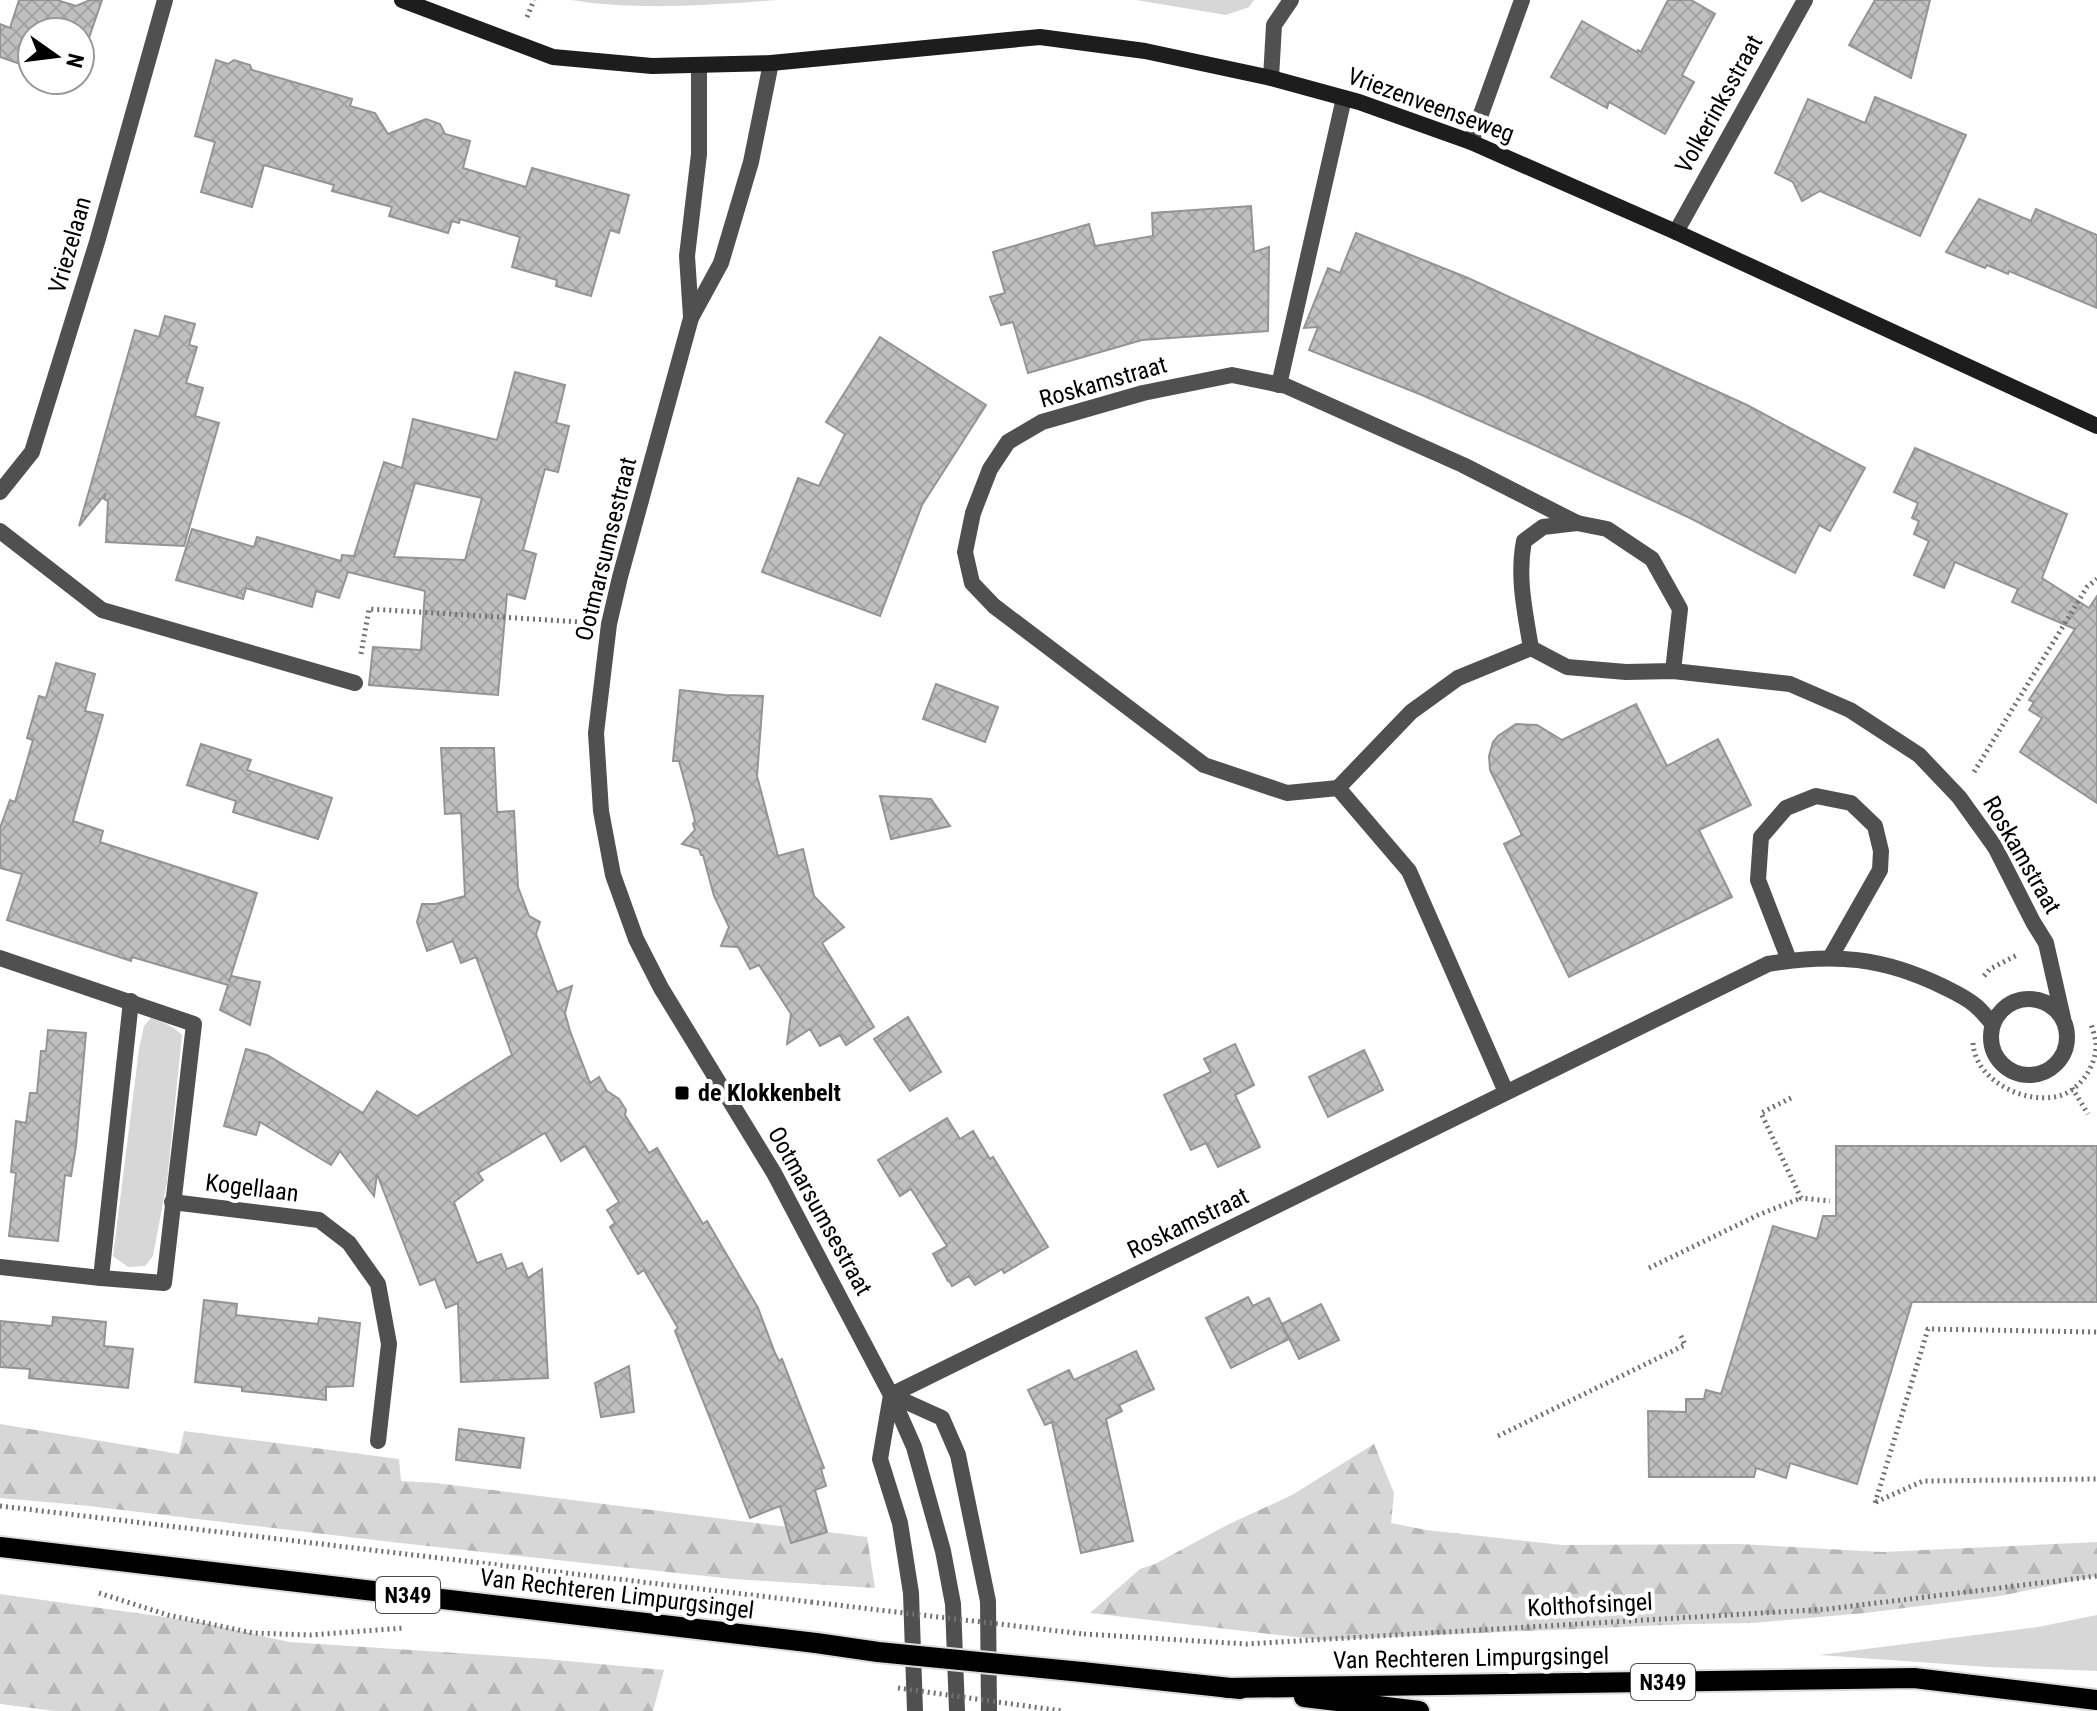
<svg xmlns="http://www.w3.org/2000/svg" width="2097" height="1711" viewBox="0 0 2097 1711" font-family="'Roboto Condensed',sans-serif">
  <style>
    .green { fill: #d7d7d7 }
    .forest { fill: url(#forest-firs) }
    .building { fill: url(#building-cross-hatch); stroke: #949494; stroke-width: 2; fill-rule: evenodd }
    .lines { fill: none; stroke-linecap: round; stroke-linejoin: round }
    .primary-casing { stroke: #dbdbdb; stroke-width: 24 }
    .path { stroke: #727272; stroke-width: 5; stroke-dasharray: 2 4; stroke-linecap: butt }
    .service { stroke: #505050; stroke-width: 16 }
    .minor { stroke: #505050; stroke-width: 16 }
    .tertiary { stroke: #505050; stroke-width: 16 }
    .secondary { stroke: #1d1d1d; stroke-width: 16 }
    .primary { stroke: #000; stroke-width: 20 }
    .primary-bridge-casing { stroke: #dbdbdb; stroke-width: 24; stroke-linecap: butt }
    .path-bridge { stroke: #727272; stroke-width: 5; stroke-dasharray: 2 4; stroke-linecap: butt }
    .primary-bridge { stroke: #000; stroke-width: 20 }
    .poi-dot { fill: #000; stroke: #fff; stroke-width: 3 }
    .labels { text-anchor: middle; stroke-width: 8; stroke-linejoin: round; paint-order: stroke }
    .shield { fill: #fff; stroke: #4c4c4c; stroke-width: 2 }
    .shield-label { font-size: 22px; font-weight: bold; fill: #000 }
    .street-label { font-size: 24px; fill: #000; stroke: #fff }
    .poi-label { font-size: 24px; font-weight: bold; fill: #000; stroke: #fff; text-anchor: start }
  </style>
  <defs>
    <pattern id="forest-firs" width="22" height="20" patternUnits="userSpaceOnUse" patternTransform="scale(2)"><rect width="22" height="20" fill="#d7d7d7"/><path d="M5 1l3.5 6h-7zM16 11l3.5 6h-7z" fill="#b7b7b7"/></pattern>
    <pattern id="building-cross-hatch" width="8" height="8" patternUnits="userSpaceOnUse" patternTransform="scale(2)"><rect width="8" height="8" fill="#c0c0c0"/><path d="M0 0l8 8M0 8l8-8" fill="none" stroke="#a3a3a3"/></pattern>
  </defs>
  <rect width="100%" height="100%" fill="#fff"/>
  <g class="green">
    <path d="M571 0H778C708 5 640 11 571 0Z"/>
    <polygon points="1136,0 1254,0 1249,7 1226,15"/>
    <path d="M151 1018C163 1022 173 1026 182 1035L167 1182 153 1256 145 1266 128 1267 113 1256 139 1049 144 1026Z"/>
    <polygon points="2097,1615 2097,1671 1988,1667 1819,1655 2038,1627"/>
  </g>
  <g class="forest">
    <polygon points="0,1424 179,1454 184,1431 399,1459 401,1481 436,1483 867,1537 875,1588 733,1579 400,1543 80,1505 0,1498"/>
    <polygon points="1374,1444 1394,1493 1391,1523 1426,1530 1562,1545 1740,1544 1882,1552 2097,1542 2097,1576 2000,1596 1865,1613 1753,1623 1689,1624 1322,1640 1090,1613 1140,1569 1155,1564 1227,1525 1292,1495"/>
    <polygon points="0,1594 200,1622 289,1642 546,1659 664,1670 653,1711 55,1711 0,1704"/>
  </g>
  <g class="building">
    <polygon points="19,0 57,0 76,6 90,0 102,0 80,64 80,32 32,32 32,68 0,57 0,24 10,28"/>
    <polygon points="1668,0 1691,0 1715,14 1682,75 1694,82 1665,134 1609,102 1607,108 1551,77 1582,21 1637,52 1638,50 1641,52"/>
    <polygon points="1875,0 1930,0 1911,78 1849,45"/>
    <polygon points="216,60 228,64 234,60 250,65 252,70 352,99 350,106 375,113 388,134 426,119 440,124 445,134 470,141 463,168 526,187 532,168 629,195 619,233 610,230 591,296 556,286 557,280 512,267 520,237 460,219 459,223 452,221 448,233 389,216 392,207 332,191 334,185 264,165 252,207 201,192 215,142 195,136"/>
    <polygon points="1875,97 1966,135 1920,236 1820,191 1802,201 1793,182 1775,173 1808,99 1865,123"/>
    <polygon points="1979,199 2031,221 2036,209 2097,235 2097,308 2009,271 2008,274 1987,265 1985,268 1946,252"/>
    <polygon points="1251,206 1254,252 1269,247 1268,331 1142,340 1028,373 1013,322 1001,325 990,297 1005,293 993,252 1089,224 1095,246 1153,236 1152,213"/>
    <polygon points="1356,233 1468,278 1619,347 1747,405 1865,468 1830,531 1819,525 1795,573 1692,519 1532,444 1422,395 1309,350 1318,327 1304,328 1328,268 1340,273"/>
    <polygon points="165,316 195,324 189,345 197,347 186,383 203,388 195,416 219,423 184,546 106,542 108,501 104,499 106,493 79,526 135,330 159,337"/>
    <polygon points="880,337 986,405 922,505 880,616 762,572 798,478 819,486 845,434 826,422"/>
    <path d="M515 372 565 385 556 423 569 426 558 472 545 469 523 550 536 554 525 599 507 594 498 695 369 685 373 647 421 650 425 591 348 572 339 598 316 591 312 607 246 588 243 599 176 580 192 529 254 547 257 537 341 561 342 555 354 556 384 462 402 468 413 419 497 440ZM415 483 482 498 465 560 394 557Z"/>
    <polygon points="1915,448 2067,514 2042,578 2089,608 2097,596 2097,803 2020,752 2042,718 2029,710 2034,702 2029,700 2075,629 2012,602 2018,589 1955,562 1944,588 1914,575 1929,541 1914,534 1919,521 1912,518 1918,503 1894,492"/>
    <polygon points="56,663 95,674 85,711 103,715 73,821 103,831 100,842 257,893 229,982 231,976 260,982 250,1025 220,1010 228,985 132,957 131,961 7,920 22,874 0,868 0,828 10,800 15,802 33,740 27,738 39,696 46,698"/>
    <polygon points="936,684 998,707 985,742 923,719"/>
    <polygon points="680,690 725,695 763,696 757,776 778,856 803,849 814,896 844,927 822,943 874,1027 846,1045 840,1035 820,1046 810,1029 787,1044 791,1014 759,965 750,969 738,947 721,946 729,927 714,896 703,855 701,855 699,849 682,844 695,830 693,824 695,821 679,761 673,761"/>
    <polygon points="1636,704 1667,766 1718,739 1751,805 1699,830 1732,897 1569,977 1504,844 1522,835 1490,770 1489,756 1493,742 1498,736 1516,724 1537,725 1562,740"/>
    <polygon points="201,744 251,760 247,770 332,798 318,839 233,812 236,801 187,785"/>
    <polygon points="441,748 494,748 497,812 514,811 518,887 529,916 540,922 536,934 557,992 572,986 565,1013 570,1031 590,1083 599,1077 607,1091 619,1099 626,1110 625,1115 649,1153 657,1148 703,1224 707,1221 758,1308 775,1353 779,1361 782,1359 824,1468 821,1469 826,1486 815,1490 827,1532 791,1543 780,1506 750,1518 675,1331 678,1328 644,1270 638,1274 610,1227 615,1223 607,1210 619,1202 585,1146 561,1161 545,1133 478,1173 483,1180 454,1202 477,1263 501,1254 507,1269 522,1263 528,1278 542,1269 548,1378 461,1382 458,1303 446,1308 435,1279 420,1285 377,1174 374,1196 340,1151 331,1165 260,1122 256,1135 224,1126 246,1049 267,1055 363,1113 377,1091 417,1116 512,1055 476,957 461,963 453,941 427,951 417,922 422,904 436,904 465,896 461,813 445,814"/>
    <polygon points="880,796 931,799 950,826 891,839"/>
    <polygon points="908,1017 941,1072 910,1091 874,1039"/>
    <polygon points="48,1030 86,1033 76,1146 71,1176 65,1175 58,1241 9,1236 16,1173 11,1172 16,1121 26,1123 30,1093 37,1093 41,1051 46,1051"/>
    <polygon points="1235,1044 1254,1085 1235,1095 1260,1147 1218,1167 1206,1143 1191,1150 1164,1095 1211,1072 1204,1059"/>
    <polygon points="1364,1050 1383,1090 1328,1117 1309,1077"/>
    <polygon points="947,1118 960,1139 973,1131 990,1159 993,1157 1048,1247 1004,1273 1002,1269 975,1285 969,1276 952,1286 949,1280 948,1281 933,1254 947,1246 911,1189 900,1196 878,1160"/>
    <polygon points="1836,1146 2097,1146 2097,1302 1912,1302 1857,1484 1790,1463 1786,1478 1756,1468 1754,1477 1649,1477 1648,1411 1686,1412 1686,1399 1704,1399 1706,1390 1721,1394 1773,1226 1817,1239 1823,1216 1836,1216"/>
    <polygon points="1248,1297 1253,1306 1269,1298 1289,1339 1231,1368 1206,1318"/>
    <polygon points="204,1300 237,1304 236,1315 318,1324 319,1318 360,1323 353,1386 326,1387 326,1400 242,1391 242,1387 195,1382"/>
    <polygon points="1321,1304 1339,1340 1299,1359 1282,1324"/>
    <polygon points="53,1317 106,1322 104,1346 133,1349 128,1388 29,1378 30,1369 0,1367 0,1321 52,1326"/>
    <polygon points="1136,1351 1154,1389 1119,1405 1122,1411 1106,1419 1133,1541 1081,1553 1052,1422 1045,1425 1028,1390 1069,1370 1074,1380"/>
    <polygon points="629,1366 634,1412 601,1417 595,1383"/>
    <polygon points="459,1429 524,1438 520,1468 456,1460"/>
  </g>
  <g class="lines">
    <defs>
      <g id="primary">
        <polyline points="0,1547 816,1643"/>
        <polyline points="1082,1672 1240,1689"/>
        <polyline points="1227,1688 1914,1678 2097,1700"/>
        <polyline points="1304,1697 1419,1711"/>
      </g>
    </defs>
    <use href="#primary" class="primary-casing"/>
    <g class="path">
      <polyline points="527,17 534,0"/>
      <polyline points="361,654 369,609 581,622"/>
      <polyline points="1974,772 2087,587 2097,579"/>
      <polyline points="1984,976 1990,969 2019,954"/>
      <path d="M1973 1043C1975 1080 2024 1105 2059 1096 2081 1090 2097 1064 2096 1043 2095 1037 2093 1030 2091 1024"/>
      <polyline points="2072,1088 2088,1114"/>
      <polyline points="1791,1098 1761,1113 1801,1198 1830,1201"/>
      <polyline points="1649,1268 1758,1215 1801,1198"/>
      <polyline points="1498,1436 1685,1345 1680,1334"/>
      <polyline points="1876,1502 1923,1481 2097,1479"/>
      <polyline points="1875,1503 1928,1329 2097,1332"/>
      <polyline points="0,1506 811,1602"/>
      <polyline points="99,1593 168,1615 253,1633 310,1635 404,1628"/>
      <polyline points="1084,1634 1246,1644 1828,1609 2097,1576"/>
    </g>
    <g class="service">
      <polyline points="1271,78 1274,25 1291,0"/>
      <polyline points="1471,142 1522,0"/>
      <polyline points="1279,385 1344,98"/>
      <polyline points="1995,847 2033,922 2046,943 2063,1018"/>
      <circle cx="2029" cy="1037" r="38"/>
    </g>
    <g class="minor">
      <polyline points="1676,232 1805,0"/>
      <polyline points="0,492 32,452 97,242 165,0"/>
      <polyline points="0,531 102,610 355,683"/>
      <path d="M1673 671 1680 609 1652 559 1607 529 1577 523 1543 527 1524 541C1517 577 1525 612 1531 648L1567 667 1626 672 1673 671 1790 684 1850 710 1919 755 1959 797 1995 847"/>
      <polyline points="1338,788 1287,793 1204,765 994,606 972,583 965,552 973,513 990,469 1008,442 1042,422 1143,393 1232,375 1286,386 1463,465 1577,523"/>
      <polyline points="0,958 194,1024 164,1283 101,1278 0,1267"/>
      <polyline points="1789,960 1758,880 1761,837 1786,808 1816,796 1851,803 1875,826 1881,851 1880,870 1830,958"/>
      <polyline points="1506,1092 1409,871 1338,788 1411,712 1458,678 1531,648"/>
      <polyline points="172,1202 319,1220 349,1243 378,1284 389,1344 378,1441"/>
      <polyline points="101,1278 131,1001"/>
      <path d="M891 1395 1768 964C1834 953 1883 957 1944 987 1954 992 1967 998 1976 1006 1982 1011 1987 1018 1993 1024"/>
      <polyline points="891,1395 942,1418 958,1455 988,1601 989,1711"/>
      <polyline points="891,1395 880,1459 900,1523 911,1593 915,1711"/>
    </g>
    <g class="tertiary">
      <polyline points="771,63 751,162 721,263 691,318 620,577 609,624 596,733 601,811 613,875 636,939 661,988 774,1173 891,1395 914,1447 943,1551 953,1604 957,1711"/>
      <polyline points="691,317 687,256 699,154 699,66"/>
    </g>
    <polyline class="secondary" points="402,0 553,57 652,66 771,63 1040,37 1145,51 1271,78 1359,102 1471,142 1676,232 2097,426"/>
    <use href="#primary" class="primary"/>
    <defs>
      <polyline id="primary-bridge" points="816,1643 878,1652 1082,1672"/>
    </defs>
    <use href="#primary-bridge" class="primary-bridge-casing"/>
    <g class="path-bridge">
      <polyline points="811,1602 1084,1634"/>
      <polyline points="898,1688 1062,1711"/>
    </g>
    <use href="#primary-bridge" class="primary-bridge"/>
  </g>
  <rect class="poi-dot" x="674" y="1085" width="16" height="16" rx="4"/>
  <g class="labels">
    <g class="shield">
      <rect x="376" y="1577" width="64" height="36" rx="6"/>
      <rect x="1631" y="1664" width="64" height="36" rx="6"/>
    </g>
    <g class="shield-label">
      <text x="408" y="1603">N349</text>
      <text x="1663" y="1690">N349</text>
    </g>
    <g class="street-label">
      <text transform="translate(1719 104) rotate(-61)" y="8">Volkerinksstraat</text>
      <text transform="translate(1431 105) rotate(20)" y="8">Vriezenveenseweg</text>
      <text transform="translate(70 245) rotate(-74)" y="8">Vriezelaan</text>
      <text transform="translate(1103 382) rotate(-16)" y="8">Roskamstraat</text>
      <text transform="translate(606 549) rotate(-76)" y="8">Ootmarsumsestraat</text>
      <text transform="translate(2022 855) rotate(60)" y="8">Roskamstraat</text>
      <text transform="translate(252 1188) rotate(7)" y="8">Kogellaan</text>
      <text transform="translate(820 1211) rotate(61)" y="8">Ootmarsumsestraat</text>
      <text transform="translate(1188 1223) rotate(-26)" y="8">Roskamstraat</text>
      <text transform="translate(617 1594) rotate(7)" y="8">Van Rechteren Limpurgsingel</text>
      <text transform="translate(1590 1605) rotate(-3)" y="8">Kolthofsingel</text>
      <text transform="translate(1471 1658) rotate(-1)" y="8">Van Rechteren Limpurgsingel</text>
    </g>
    <g class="poi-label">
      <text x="698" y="1101">de Klokkenbelt</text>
    </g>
  </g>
  <g transform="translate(56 56) rotate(104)"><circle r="38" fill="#ffffff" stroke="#999999" stroke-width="2"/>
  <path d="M0-6L14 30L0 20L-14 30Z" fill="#000000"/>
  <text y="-12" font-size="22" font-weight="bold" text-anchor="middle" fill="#000000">N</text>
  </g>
</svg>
